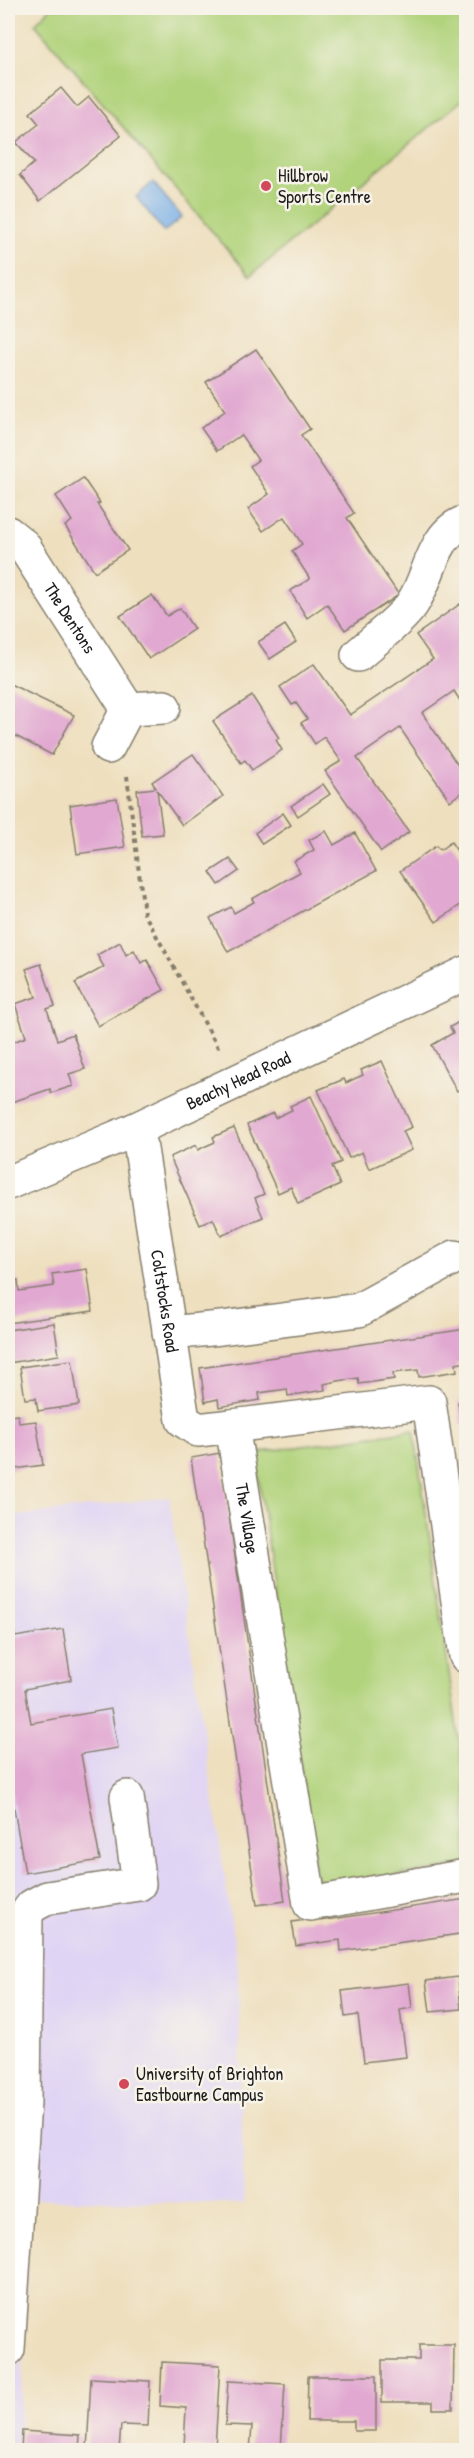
<svg xmlns="http://www.w3.org/2000/svg" width="474" height="2458" viewBox="0 0 474 2458" font-family="'Patrick Hand',sans-serif">
  <style>
    .built { fill: #e0d4f4 }
    .green { fill: #b1d37b; stroke: #66784c; stroke-width: 1.5 }
    .water { fill: #79afe7; stroke: #4a6682; stroke-width: 1.5 }
    .building { fill: #e1a8d1 }
    .lines { fill: none; stroke-linecap: round; stroke-linejoin: round }
    .minor-casing { stroke: #857e6d; stroke-width: 36 }
    .path { stroke: #857e6d; stroke-width: 4; stroke-dasharray: 4.5 4.5; stroke-linecap: butt }
    .minor { stroke: #fff; stroke-width: 33 }
    .poi-dot { fill: #d1495b; stroke: #f7f3e8; stroke-width: 2 }
    .labels { text-anchor: middle; stroke-width: 5; stroke-linejoin: round; paint-order: stroke }
    .poi-label { font-size: 18px; fill: #1c1c1c; stroke: #f7f3e8; text-anchor: start }
    .street-label { font-size: 18px; fill: #1c1c1c; stroke: #f7f3e8 }
  </style>
  <rect width="100%" height="100%" fill="#f7f3e8"/>
  <filter id="ink" filterUnits="userSpaceOnUse"><feTurbulence type="fractalNoise" baseFrequency=".0167" numOctaves="2"/><feDisplacementMap in="SourceGraphic" scale="12" xChannelSelector="R" yChannelSelector="G"/><feConvolveMatrix kernelMatrix="1 2 1 2 8 2 1 2 1" color-interpolation-filters="sRGB"/></filter>
  <filter id="wash" filterUnits="userSpaceOnUse"><feTurbulence type="fractalNoise" baseFrequency=".008" numOctaves="4" result="noise"/><feDisplacementMap in="SourceGraphic" scale="24" xChannelSelector="R" yChannelSelector="G"/><feGaussianBlur stdDeviation="1.35" result="paint"/><feColorMatrix in="noise" values="0 0 0 0 0 0 0 0 0 0 0 0 0 0 0 0 0 1.4 0 .05"/><feComposite in="paint" operator="in"/></filter>
  <g filter="url(#wash)">
    <rect width="100%" height="100%" fill="#eedfbe"/>
    <polygon class="built" points="169,1497 238,1968 244,2204 29,2199 25,2326 18,2450 8,2450 8,1517"/>
    <g class="green">
      <polygon points="51,8 466,8 466,97 250,276 35,24"/>
      <polygon points="414,1430 466,1791 466,1865 318,1887 255,1453"/>
    </g>
    <polygon class="water" points="153,182 182,217 164,232 136,197"/>
    <g id="blocks">
      <g class="building">
        <polygon points="61,88 77,107 89,97 121,136 40,201 20,175 34,163 16,142 39,124 30,113"/>
        <polygon points="256,349 310,429 301,435 354,513 347,518 399,595 345,630 327,604 307,618 290,591 310,579 292,551 302,544 284,517 263,531 248,509 269,494 250,466 258,460 241,435 217,451 201,428 225,411 206,382"/>
        <polygon points="83,478 100,503 97,504 128,550 95,572 65,526 72,521 56,496"/>
        <polygon points="152,595 167,616 180,608 194,629 149,659 120,616"/>
        <polygon points="460,604 466,613 466,710 454,691 422,713 466,777 466,789 450,801 400,728 357,758 409,832 381,852 325,771 341,761 324,737 315,744 301,723 307,719 296,703 292,705 280,687 314,664 350,715 433,659 416,635"/>
        <polygon points="285,625 296,642 270,659 258,642"/>
        <polygon points="8,683 74,715 52,755 8,732"/>
        <polygon points="252,696 279,738 276,740 282,750 252,770 245,760 241,763 213,721"/>
        <polygon points="193,754 223,796 182,825 157,790 163,834 142,836 137,790 156,788 152,782"/>
        <polygon points="323,784 330,794 298,816 291,806"/>
        <polygon points="117,798 125,847 77,854 70,805"/>
        <polygon points="283,813 291,825 262,844 255,833"/>
        <polygon points="326,831 334,845 355,833 376,871 228,952 210,918 231,907 234,913 254,902 252,899 300,872 294,861 314,850 309,840"/>
        <polygon points="451,842 466,864 466,901 436,922 400,871 436,846 440,850"/>
        <polygon points="230,859 239,871 219,885 210,872"/>
        <polygon points="120,942 126,955 134,950 141,963 147,960 164,990 98,1026 75,983 104,967 97,955"/>
        <polygon points="41,964 55,1006 47,1009 57,1040 73,1034 85,1069 69,1074 73,1086 51,1093 50,1089 9,1103 8,1044 26,1037 15,1004 36,997 26,969"/>
        <polygon points="466,1018 466,1085 457,1091 432,1045 453,1033 450,1027"/>
        <polygon points="382,1061 412,1127 403,1131 412,1150 369,1169 362,1152 349,1158 318,1090 344,1079 346,1083 354,1079 363,1075 361,1070"/>
        <polygon points="311,1096 341,1162 332,1166 340,1185 298,1204 291,1187 278,1193 247,1125 273,1113 275,1118 292,1110 290,1106"/>
        <polygon points="234,1128 264,1194 255,1198 263,1217 221,1236 213,1219 200,1225 170,1157 196,1145 198,1150 206,1146 215,1142 213,1137"/>
        <polygon points="87,1269 93,1311 8,1323 8,1281 18,1280 19,1291 54,1286 52,1274"/>
        <polygon points="54,1323 59,1355 8,1363 8,1330"/>
        <polygon points="466,1329 466,1362 456,1364 457,1371 419,1377 418,1370 393,1373 394,1379 359,1384 358,1378 338,1381 324,1384 325,1390 288,1396 287,1389 259,1393 260,1400 219,1407 218,1399 205,1402 200,1368"/>
        <polygon points="72,1360 79,1405 38,1411 36,1398 25,1399 20,1367"/>
        <polygon points="466,1401 466,1423 461,1424 458,1402"/>
        <polygon points="18,1415 19,1423 36,1421 43,1465 8,1470 8,1416"/>
        <polygon points="220,1453 285,1901 257,1905 191,1458"/>
        <polygon points="13,1623 15,1637 63,1629 71,1680 25,1689 31,1723 111,1709 118,1748 81,1754 100,1860 25,1873 8,1773 8,1624"/>
        <polygon points="466,1899 466,1933 341,1951 340,1940 296,1946 292,1922 320,1918 320,1921"/>
        <polygon points="458,1977 461,2009 430,2012 426,1981"/>
        <polygon points="409,1983 412,2008 400,2010 406,2057 364,2062 358,2015 345,2017 342,1991"/>
        <polygon points="419,2345 454,2345 453,2409 433,2409 433,2402 382,2402 382,2360 419,2360"/>
        <rect x="464" y="2346" width="2" height="45"/>
        <polygon points="162,2362 220,2365 215,2449 184,2447 186,2408 160,2406"/>
        <polygon points="308,2376 376,2376 376,2431 354,2431 354,2421 307,2421"/>
        <polygon points="91,2378 150,2381 148,2426 121,2425 119,2450 87,2450"/>
        <polygon points="228,2381 285,2384 281,2450 250,2450 252,2426 225,2425"/>
        <polygon points="22,2431 80,2435 79,2450 21,2450"/>
      </g>
    </g>
  </g>
  <g filter="url(#ink)">
    <use href="#blocks" fill-opacity="0" stroke="#857e6d" stroke-width="1.5"/>
    <g class="lines">
      <defs>
        <g id="minor">
          <path id="s1" d="M8 533 23 545 128 709"/>
          <path d="M358 655C372 642 403 618 412 604 430 578 432 533 466 522"/>
          <polyline points="108,747 128,709 164,707"/>
          <path id="s2" d="M134 1130 141 1149 183 1420 198 1430 232 1426"/>
          <path id="s3" d="M8 1183 134 1130 466 973"/>
          <polyline points="169,1333 221,1328 359,1310 455,1257"/>
          <path id="s4" d="M466 1656 429 1402 232 1426 310 1904 466 1876"/>
          <polyline points="8,2349 24,2102 26,1914 32,1906 47,1898 139,1884 127,1797"/>
        </g>
      </defs>
      <use href="#minor" class="minor-casing"/>
      <polyline class="path" points="127,776 144,913 220,1051"/>
      <use href="#minor" class="minor"/>
    </g>
  </g>
  <g class="poi-dot">
    <circle cx="266" cy="186" r="6"/>
    <circle cx="124" cy="2084" r="6"/>
  </g>
  <g class="labels">
    <g class="poi-label">
      <text x="278" y="182">Hillbrow<tspan x="278" dy="21">Sports Centre</tspan></text>
      <text x="136" y="2080">University of Brighton<tspan x="136" dy="21">Eastbourne Campus</tspan></text>
    </g>
    <g class="street-label">
      <text dy="6" stroke="none"><textPath href="#s1" startOffset="106">The Dentons</textPath></text>
      <text dy="6" stroke="none"><textPath href="#s3" startOffset="252">Beachy Head Road</textPath></text>
      <text dy="6" stroke="none"><textPath href="#s2" startOffset="174">Coltstocks Road</textPath></text>
      <text dy="6" stroke="none"><textPath href="#s4" startOffset="549">The Village</textPath></text>
    </g>
  </g>
  <rect width="474" height="2458" fill="none" stroke="#f7f3e8" stroke-width="30"/>
</svg>
